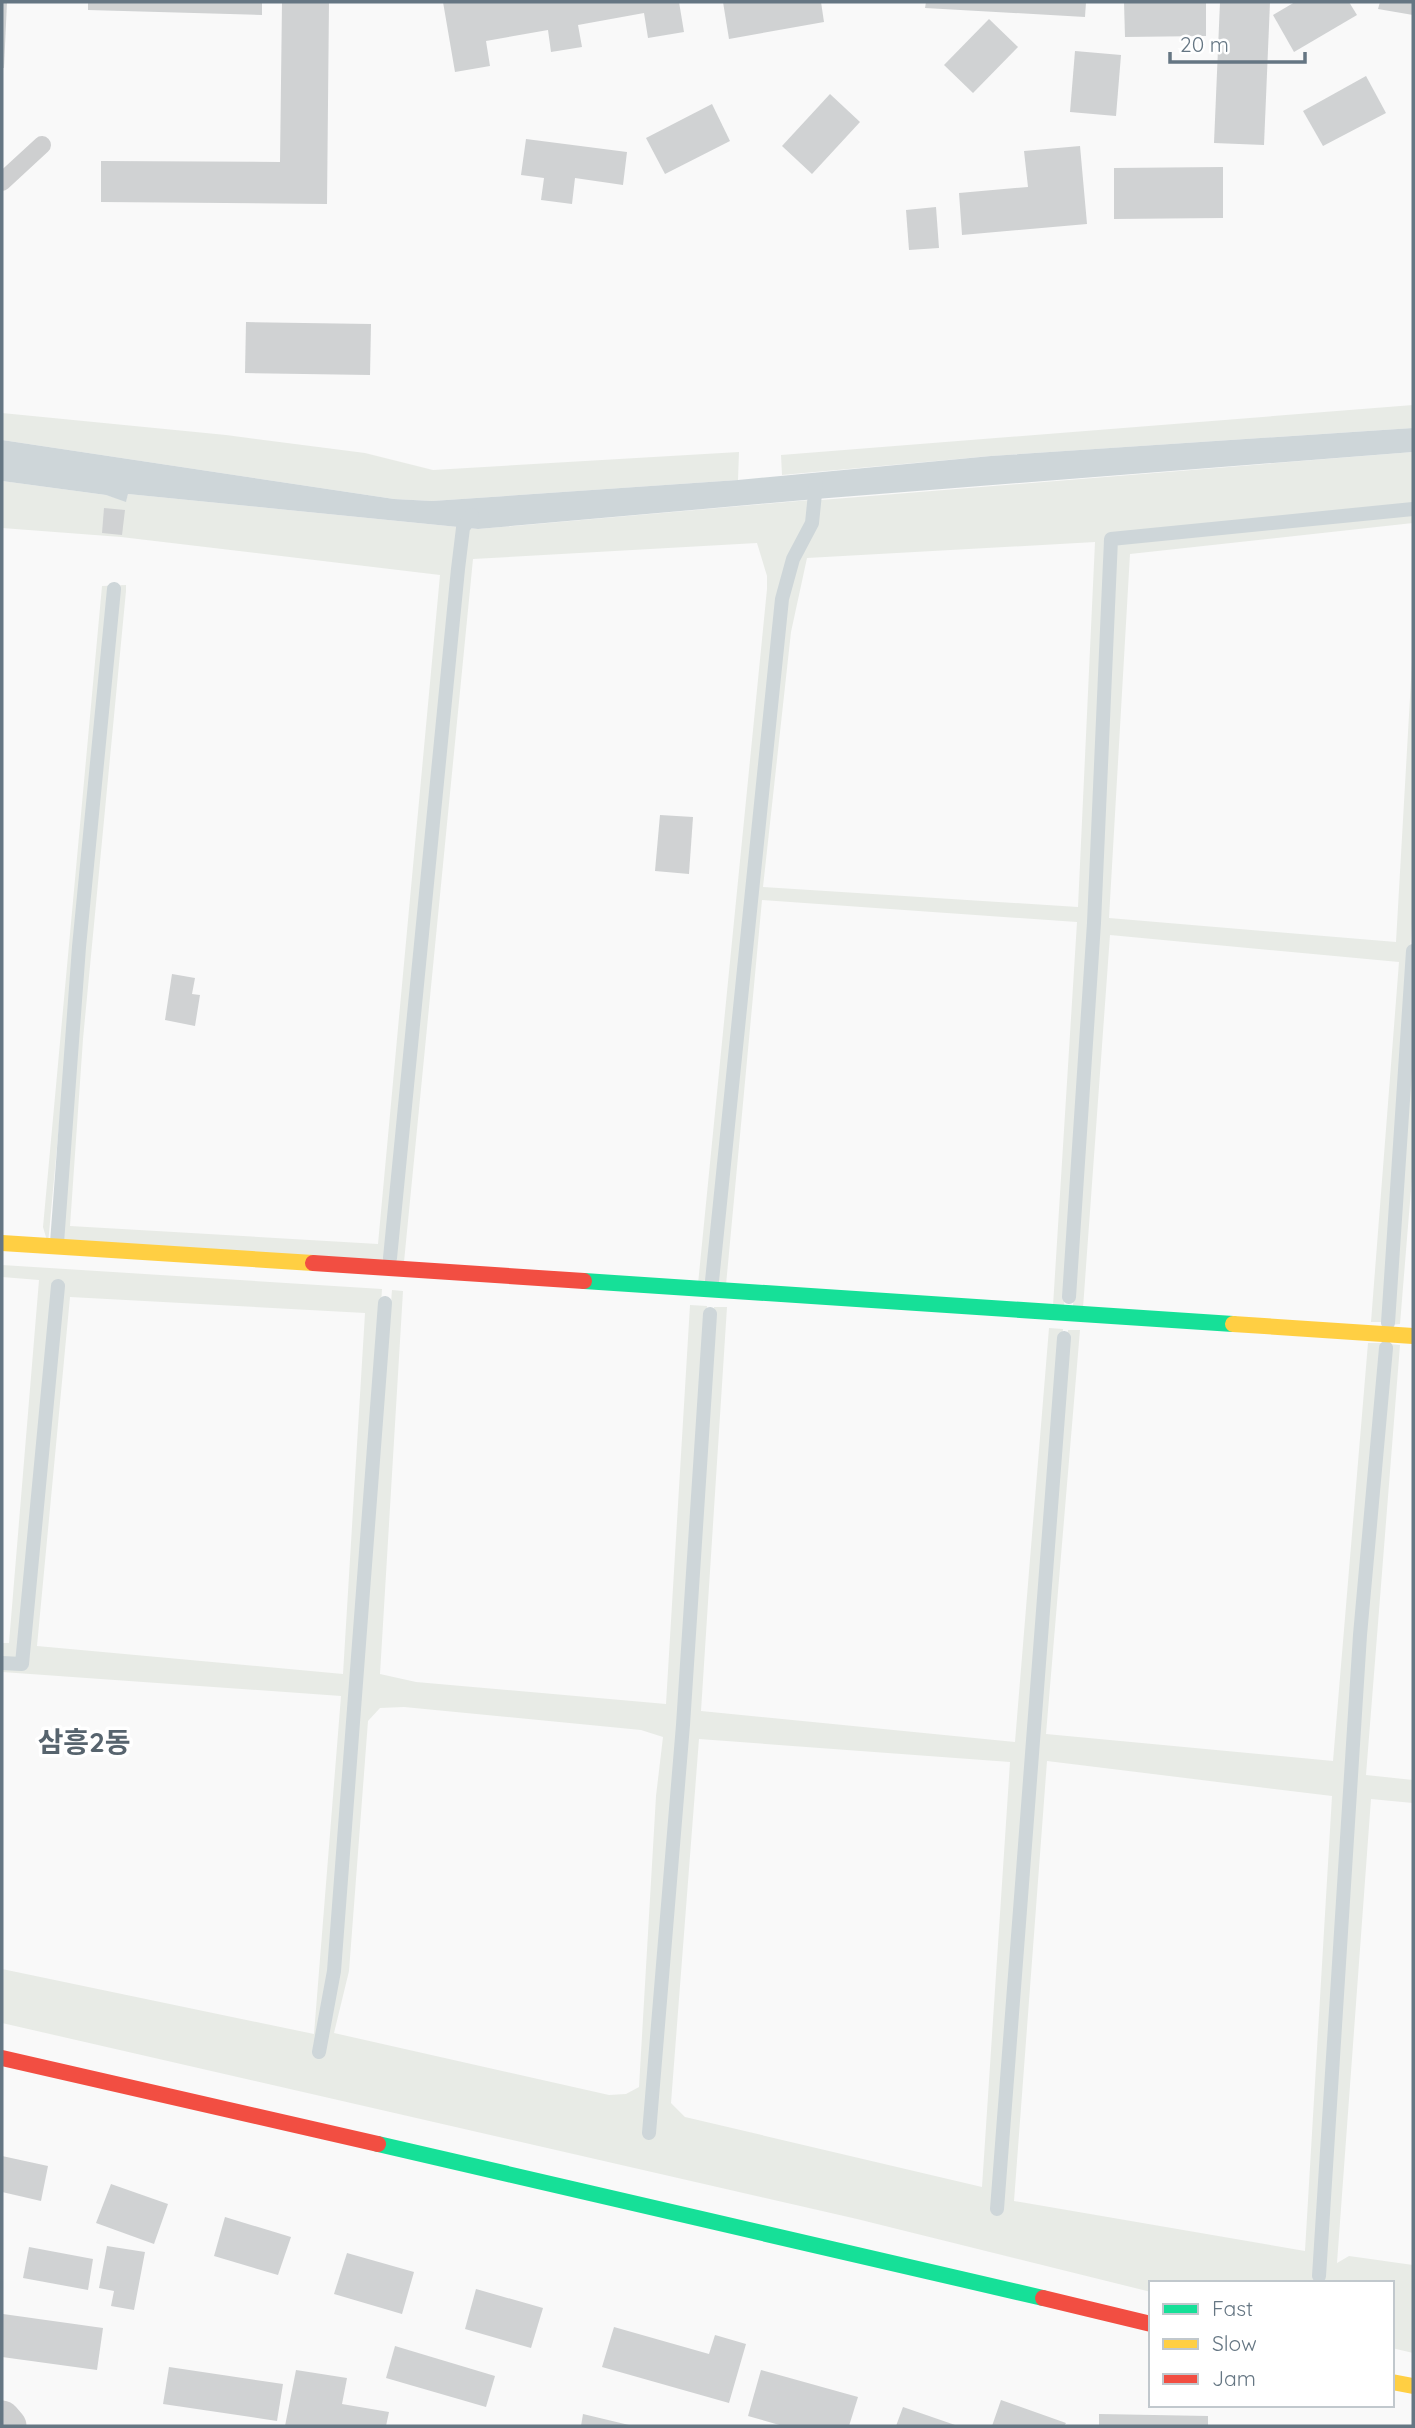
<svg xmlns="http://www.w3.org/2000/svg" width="1415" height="2428" viewBox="0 0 1415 2428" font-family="Quicksand,'Noto Sans KR',sans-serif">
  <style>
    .green { fill: #e8ebe6; fill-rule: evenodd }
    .water { fill: #ced6d9 }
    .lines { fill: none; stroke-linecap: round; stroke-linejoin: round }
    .stream { stroke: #ced6d9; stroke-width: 14 }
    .building { fill: #d0d2d3 }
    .lane { stroke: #cecfd0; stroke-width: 18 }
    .street { stroke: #cecfd0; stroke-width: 37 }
    .fast { stroke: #16e098; stroke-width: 16 }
    .slow { stroke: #ffcf43; stroke-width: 16 }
    .jam { stroke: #f24e42; stroke-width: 16 }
    .labels { text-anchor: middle; stroke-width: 7; stroke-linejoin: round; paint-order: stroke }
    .quarter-label { font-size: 28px; font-weight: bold; fill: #57646e; stroke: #fff }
  </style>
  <rect width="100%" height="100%" fill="#f9f9f9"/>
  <g class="green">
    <polygon points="1413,405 1413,428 991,456 782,475 781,455"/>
    <polygon points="2,413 226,435 365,453 433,470 739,452 738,480 432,501 394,499 2,440"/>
    <path d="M1413 452V506L1110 534 1104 539C1102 796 1082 1051 1064 1307L1053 1306 1077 922 762 900 726 1285H715L785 600 796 561 815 525 821 500ZM1095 542 1078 907 763 887 791 632 807 558Z"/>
    <polygon points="2,481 106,495 126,501 128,494 478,529 810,500 809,520 790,557 776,601 707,1284 698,1284 767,589 767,576 757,543 473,559 404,1262 393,1263 438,794 463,570 458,565 454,570 385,1264 61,1242 82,947 118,590 114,585 109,587 48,1244 43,1227 102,586 126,585 126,591 83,1039 70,1226 378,1244 440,575 121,537 2,528"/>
    <polygon points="1413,513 1413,523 1130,554 1109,918 1396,942 1413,645 1413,910 1383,1322 1371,1322 1399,962 1110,935 1083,1308 1073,1306 1098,923 1115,542"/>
    <polygon points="1413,1026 1413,1165 1400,1324 1391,1325"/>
    <path d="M2 1265 382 1289 356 1685 331 1971 316 2056 322 2058 339 1971 392 1290 403 1291 380 1674 416 1682 666 1704 690 1305 707 1306 681 1728 647 2137H654L687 1727 714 1307H727L701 1711 1015 1742 1049 1328 1063 1329 1027 1750 994 2210 999 2212 1068 1330H1080L1046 1734 1333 1761 1368 1343H1381L1354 1635 1315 2280 1322 2282 1365 1630 1391 1344 1400 1345 1366 1775 1413 1780V1803L1371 1799 1337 2263 1349 2256 1413 2265V2353L1392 2348V2283H1151V2292L857 2219 2 2023V1969L314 2034 341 1696 2 1672V1666L28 1668 62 1295 56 1288 53 1298 19 1659 2 1658V1643H9L39 1280 2 1277ZM70 1297 365 1313 343 1674 37 1646ZM404 1707 641 1730 663 1737 656 1796 639 2087 626 2094 609 2095 334 2033 349 1971 368 1721 380 1708ZM699 1739 1010 1762 982 2187 685 2117 671 2103ZM1047 1761 1332 1796 1305 2251 1014 2201Z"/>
  </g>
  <polygon class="water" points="1413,428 1413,452 816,499 478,529 128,494 126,502 106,495 2,481 2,440 394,499 432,501 738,480 991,456"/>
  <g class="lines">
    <g class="stream">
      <polyline points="57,1243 79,947 114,589"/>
      <polyline points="390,1258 458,569 463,528 472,515"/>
      <polyline points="712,1281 782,599 793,559 812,523 816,484"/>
      <polyline points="1069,1297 1094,923 1111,539 1413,509"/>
      <polyline points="1388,1323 1413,951"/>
      <polyline points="2,1663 22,1664 58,1286"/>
      <polyline points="319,2052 334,1971 385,1303"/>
      <polyline points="649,2133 683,1725 710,1314"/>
      <polyline points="997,2209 1064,1338"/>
      <polyline points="1319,2276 1360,1635 1386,1348"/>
    </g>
  </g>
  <g class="building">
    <polygon points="2,2 7,2 4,68 2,68"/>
    <polygon points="88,2 262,2 262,15 88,10"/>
    <polygon points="282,2 329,2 327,204 101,202 101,161 280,162"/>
    <polygon points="443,2 679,2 684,32 648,38 644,13 578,25 582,47 551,52 548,30 486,41 490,66 455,72"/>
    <polygon points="723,2 821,2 824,22 729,39"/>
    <polygon points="926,2 1086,2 1085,17 925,8"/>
    <polygon points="1124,2 1206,2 1206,36 1125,37"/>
    <polygon points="1220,2 1270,2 1264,145 1214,143"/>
    <polygon points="1295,2 1349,2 1357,15 1294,52 1273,15"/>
    <polygon points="1380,2 1413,2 1413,15 1378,9"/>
    <polygon points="989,19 1018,47 973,93 944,65"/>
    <polygon points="1075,51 1121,55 1116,116 1070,112"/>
    <polygon points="1366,76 1386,113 1323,146 1303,111"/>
    <polygon points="830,94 860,122 812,174 782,146"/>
    <polygon points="712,104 730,141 665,174 646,138"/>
    <polygon points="526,139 627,152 623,185 575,178 572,204 541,200 544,178 521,175"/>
    <polygon points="1080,146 1087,224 962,235 959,193 1028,187 1024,151"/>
    <polygon points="1223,167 1223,218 1114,219 1114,168"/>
    <polygon points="936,207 939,248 909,250 906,210"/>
    <polygon points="246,322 371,324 370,375 245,373"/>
    <polygon points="104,508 125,510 122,535 102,533"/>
    <polygon points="660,815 693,817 689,874 655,871"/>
    <polygon points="172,974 195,978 192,994 200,995 195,1026 165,1020"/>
    <polygon points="2,2156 48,2166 41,2201 2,2192"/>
    <polygon points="111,2184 168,2204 154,2244 96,2223"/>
    <polygon points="225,2217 291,2237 278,2275 214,2256"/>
    <polygon points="107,2246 145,2252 134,2310 111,2306 114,2291 99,2288"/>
    <polygon points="29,2247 93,2259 88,2290 23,2278"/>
    <polygon points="347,2253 414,2272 402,2314 334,2294"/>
    <polygon points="476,2289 543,2308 531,2348 465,2329"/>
    <polygon points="3,2314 103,2328 97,2370 2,2357"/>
    <polygon points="614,2327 709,2354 715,2335 746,2344 729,2403 602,2367"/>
    <polygon points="395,2346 495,2376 486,2407 386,2378"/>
    <polygon points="169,2367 283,2384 277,2421 163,2404"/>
    <polygon points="296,2370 347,2378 342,2404 389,2412 386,2426 285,2426"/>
    <polygon points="761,2370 858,2397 849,2426 783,2426 748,2416"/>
    <polygon points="1001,2400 1066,2423 1064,2426 992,2426"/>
    <polygon points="903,2407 958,2426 896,2426"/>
    <polygon points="583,2414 629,2425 629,2426 581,2426"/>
    <polygon points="1099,2414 1208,2416 1208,2426 1099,2426"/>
  </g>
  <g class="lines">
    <polyline class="lane" points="2,182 42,145"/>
    <polyline class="street" points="2,2419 8,2426"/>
    <g class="fast">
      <polyline points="584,1281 1233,1324"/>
      <polyline points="378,2144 1043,2298"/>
    </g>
    <g class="slow">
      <polyline points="2,1243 313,1263"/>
      <polyline points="1233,1324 1413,1336"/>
      <polyline points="1392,2382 1413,2386"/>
    </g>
    <g class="jam">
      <polyline points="313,1263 584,1281"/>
      <polyline points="2,2058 378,2144"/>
      <polyline points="1043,2298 1151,2324"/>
    </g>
  </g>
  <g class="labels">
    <g class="quarter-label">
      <text x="84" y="1752">삼흥2동</text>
    </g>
  </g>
  <rect width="1415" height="2428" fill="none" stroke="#657683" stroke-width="7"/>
  <rect x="1149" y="2281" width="245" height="126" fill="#ffffff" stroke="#c1c8cd" stroke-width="2"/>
  <rect x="1163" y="2304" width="35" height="10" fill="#16e098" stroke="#c1c8cd" stroke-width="2"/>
  <text x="1212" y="2316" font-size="21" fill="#657683">Fast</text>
  <rect x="1163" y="2339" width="35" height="10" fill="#ffcf43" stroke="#c1c8cd" stroke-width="2"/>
  <text x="1212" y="2351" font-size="21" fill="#657683">Slow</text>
  <rect x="1163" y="2374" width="35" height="10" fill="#f24e42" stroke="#c1c8cd" stroke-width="2"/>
  <text x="1212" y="2386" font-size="21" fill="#657683">Jam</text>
  <path d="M1170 52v10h135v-10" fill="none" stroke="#657683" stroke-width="3.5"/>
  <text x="1180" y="52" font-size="21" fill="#657683" stroke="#ffffff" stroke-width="5" paint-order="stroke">20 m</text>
</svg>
